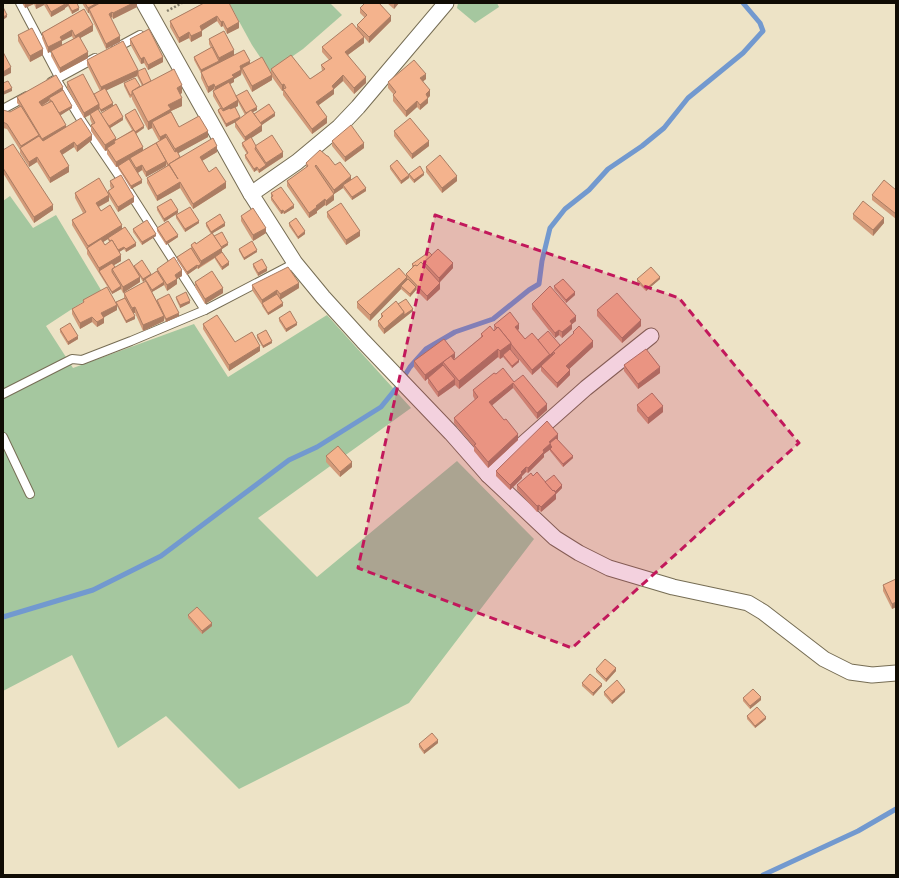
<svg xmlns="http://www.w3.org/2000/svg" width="899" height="878" viewBox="0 0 899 878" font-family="'Archivo Narrow',sans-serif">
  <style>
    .green { fill: #a5c79f }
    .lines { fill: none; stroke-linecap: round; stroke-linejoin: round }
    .stream { stroke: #7299cf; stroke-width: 5 }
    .service-casing { stroke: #766d54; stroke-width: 10 }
    .minor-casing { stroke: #766d54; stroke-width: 17 }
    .path { stroke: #847d6a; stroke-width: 2.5; stroke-dasharray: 2 2; stroke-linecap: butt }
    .service { stroke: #fff; stroke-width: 8 }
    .minor { stroke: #fff; stroke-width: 15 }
    .wall { fill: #d29a79; fill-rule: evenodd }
    .shaded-wall { fill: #ab7d63 }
    .building { fill: #f4b38d; stroke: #ab7d63 }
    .marked { fill: #c2185b; fill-opacity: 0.2; stroke: #c2185b; stroke-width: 3; stroke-dasharray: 8 5; stroke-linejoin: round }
  </style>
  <rect width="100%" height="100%" fill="#ede3c6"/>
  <g class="green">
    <polygon points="229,3 330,3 342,15 303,49 270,72 252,45"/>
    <polygon points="458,3 497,3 499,7 475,23 457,8"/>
    <polygon points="10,196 33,228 56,215 101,290 46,326 73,368 194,324 228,377 327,315 411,408 258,518 317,577 457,461 534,539 409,703 239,789 166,716 118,748 72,655 3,691 3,201"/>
  </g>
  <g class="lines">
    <g class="stream">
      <polyline points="3,617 93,590 161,556 289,460 317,447 381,407 398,386 410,367 426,349 455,332 493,319 529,290 539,284 542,261 550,228 565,209 589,190 608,169 642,146 664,128 688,98 743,53 763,31 760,23 743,3"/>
      <polyline points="763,875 858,831 896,809"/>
    </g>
    <defs>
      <g id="service">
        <polyline points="20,3 59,77"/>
        <polyline points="116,48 140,35"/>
        <polyline points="51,82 95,58"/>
        <polyline points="58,82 83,123 121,179 205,310"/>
        <polyline points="3,109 27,96"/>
        <polyline points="3,394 72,359 82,360 131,341 205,310 295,263"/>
        <polyline points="3,437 30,494"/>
      </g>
      <g id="minor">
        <polyline points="144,3 251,194 295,263 323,297 363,341 451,433 488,475 555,538 579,553 609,568 673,587 748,603 763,612 824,659 850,672 872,675 896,673"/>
        <polyline points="251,194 297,162 339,127 358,107 446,3"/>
        <polyline points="488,475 586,388 651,336"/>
      </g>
    </defs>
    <use href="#service" class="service-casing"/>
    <use href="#minor" class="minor-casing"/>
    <polyline class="path" points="167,11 182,3"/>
    <use href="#service" class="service"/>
    <use href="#minor" class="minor"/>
  </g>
  <g class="wall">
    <polygon points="22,3 77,3 79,10 72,14 68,6 65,8 65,9 51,17 44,5 36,9 34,4 25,8"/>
    <polygon points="82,3 137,3 137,7 113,19 112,17 111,18 106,49 89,13 88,13"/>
    <polygon points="204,3 239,28 227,34 223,26 221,27 217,21 202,30 202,36 191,42 189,38 179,43 170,27 170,21"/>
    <polygon points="387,3 399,3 394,9"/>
    <path d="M360 8 391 21 369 43 363 36 364 43 348 55 366 83 354 94 343 81 334 89V94L319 105 327 123 312 134 283 95V90L282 91 272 77V80L252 92 242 73V70L241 75 234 79V82L230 84 236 96 257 110 253 112 254 114 275 116 261 125 262 131 251 138 256 146 283 157 259 173 257 170 254 172 245 158V155L247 154 242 146V143L245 141 235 127V122L226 127 218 112V110L220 108 213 96V91L214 90V89L208 93 201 78V73L194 60V57L211 48 209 44V39L234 55 250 63 271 72V69L310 79 322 71 321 65 329 60 322 52V47L357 29V25L365 18 360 13ZM238 102 245 115 240 118 235 107 238 106Z"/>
    <path d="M84 9 93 31 80 38 88 58 60 73 51 56V51L48 53 42 38V33ZM72 36 73 39 62 45V41Z"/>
    <polygon points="18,35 43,55 30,62 18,41"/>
    <polygon points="130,39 163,62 148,70 144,63 141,64 130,44"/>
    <path d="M87 60 138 71 151 81 182 93 180 94 182 106 171 111 179 127 208 137 178 153 180 157 217 152 202 161 209 172 226 188 193 209 180 188 157 201 147 183V178L167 166 166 164V166L146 177 142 170 138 173 142 183 131 189 118 168V167H116L107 154V150L105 151 91 131V125L92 124 90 119V115L84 118 67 88V82L94 94 100 91 87 65ZM137 76 142 86H140L124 83V86L130 98 132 97V99L148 130 152 128 159 141 143 150 136 134 144 128 125 115V118L132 130 116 140 110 128 123 120 100 114 98 110 99 109 101 112 113 106 106 90Z"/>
    <polygon points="426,79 423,81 430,96 428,97 428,103 420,110 417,107 406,117 393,101 393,95 394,95 388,88 388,82"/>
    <path d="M63 92 72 108 60 115 66 127 92 140 77 152 74 147 62 155 69 172 50 183 37 162 29 167 20 153V150L7 129 3 128V112H10L20 106 17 103V97ZM49 101V102L42 106Z"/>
    <polygon points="394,131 429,146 412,159 394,136"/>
    <polygon points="332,141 364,148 345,162 332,146"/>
    <polygon points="3,150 53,210 34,223 3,173"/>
    <polygon points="306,163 335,165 351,180 366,191 352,200 343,188 334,194 334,200 326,206 325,205 317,211 317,213 309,218 287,186 287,181 306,168"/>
    <polygon points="390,166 409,178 401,184 390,169"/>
    <polygon points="426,167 457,181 442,193 426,172"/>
    <polygon points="409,174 424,175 414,183 409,177"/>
    <path d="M110 181 134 202 118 212 109 197V201L99 207 101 211 122 228 136 246 126 252 124 249 119 252 121 261 114 265 115 267 134 266 151 275 157 271V269L182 276 177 279V284L167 291 164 285 152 292 157 301 179 316 166 322 164 318V321L143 331 135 313H133L135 319 126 323 117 306V310L104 317V323L97 327 92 322 80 329 72 314V309L83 303V300L116 304V302L124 298V293L145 282V280L143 282 140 277V282L123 293 121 289 112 294 87 254V250L72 225V220L83 213 75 198V193L108 194V191L111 189 110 186ZM108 239 109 242 105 245 103 242Z"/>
    <polygon points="896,190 896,219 872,200 872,195"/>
    <polygon points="271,193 294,208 284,214 283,213 281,214 271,200 271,197 272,197 271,196"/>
    <polygon points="157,207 178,213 164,222 157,210"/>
    <polygon points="327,212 360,236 346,245 327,217"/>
    <polygon points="853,214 884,223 873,236 853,219"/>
    <polygon points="176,215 199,223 185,232 176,218"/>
    <polygon points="241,216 266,233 253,241 241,221"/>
    <polygon points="206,223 225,226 213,233 214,236 228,245 222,249 222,252 229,265 222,270 215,259 215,258 198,269 197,268 187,275 177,260 177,257 191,248 191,245 196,244 211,234 206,226"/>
    <polygon points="289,223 305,234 298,239 289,226"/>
    <polygon points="157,228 178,237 166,245 157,231"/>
    <polygon points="133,229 156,236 142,245 133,232"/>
    <polygon points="239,249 257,252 244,260 239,251"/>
    <polygon points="432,255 453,268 439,283 440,289 427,301 416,290 410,297 401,289 370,321 357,308 357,302 406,276 406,274 413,268 412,267 412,264"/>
    <polygon points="253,264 267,271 258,276 253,267"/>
    <polygon points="637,279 660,279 646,291 637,282"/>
    <polygon points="195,282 223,293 205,304 195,287"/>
    <polygon points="252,285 299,288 280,299 283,306 268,315 262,306 262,305 252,290"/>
    <polygon points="554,286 575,295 566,303 554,289"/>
    <polygon points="176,297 190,303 180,308 176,299"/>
    <polygon points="398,304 413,311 384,334 378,326 378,321 381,318 381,314"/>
    <polygon points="532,304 576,321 572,324 572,329 562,338 559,335 555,338 532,309"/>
    <polygon points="597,310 641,326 622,343 597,316"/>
    <polygon points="279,318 297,325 286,332 279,321"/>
    <polygon points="203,324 235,342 260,351 229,371 203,329"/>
    <polygon points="494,325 519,329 518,330 525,339 538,340 560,345 573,334 573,332 593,347 569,369 570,375 557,388 541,371 541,367 532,375 511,350 519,362 512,368 503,357 500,359 498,357 459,389 455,385 438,397 428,383 428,378 425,381 414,367 414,361 455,358 454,359 454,360 481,337 481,334 494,330"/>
    <polygon points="60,329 78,339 68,345 60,332"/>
    <polygon points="257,335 272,343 263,348 257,338"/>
    <polygon points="624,365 660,373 638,389 624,371"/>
    <polygon points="496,374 514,382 547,410 537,419 513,388 492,405 518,440 488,468 474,451 474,447 454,423 454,418 475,400 473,396 473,390"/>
    <polygon points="637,405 663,412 648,424 637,411"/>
    <polygon points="558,439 558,440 573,458 563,467 550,451 550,449 544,454 544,457 528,473 526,472 522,476 522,478 510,490 496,476 496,471"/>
    <polygon points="326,456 352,467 340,477 326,462"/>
    <polygon points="533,476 545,482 562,488 556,494 556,499 541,512 539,510 537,512 517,490 517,485"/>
    <polygon points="896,579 896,607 892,609 883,591 883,585"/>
    <polygon points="188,615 212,626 202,634 188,618"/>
    <polygon points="596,669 616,671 606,682 596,672"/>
    <polygon points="582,683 602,686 593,696 582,686"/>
    <polygon points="604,692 625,692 612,704 604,695"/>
    <polygon points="743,698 761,700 750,709 743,701"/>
    <polygon points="747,716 766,719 755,728 747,719"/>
    <polygon points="438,743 424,754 419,747 419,744"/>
  </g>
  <g class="shaded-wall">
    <polygon points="25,3 34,3 34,4 25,8"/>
    <polygon points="36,3 44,3 44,5 36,9"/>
    <polygon points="97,3 107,3 89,9 89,13 88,13 88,8"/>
    <polygon points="133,3 137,3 137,7 113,19 113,13"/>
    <polygon points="395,3 399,3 394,9 394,4"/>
    <polygon points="65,4 68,4 68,6 65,8 65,9 51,17 51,12"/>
    <polygon points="79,8 79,10 72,14 72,11"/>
    <polygon points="112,12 112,17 109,19 109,14"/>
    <polygon points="7,15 7,17 3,20 3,17"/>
    <polygon points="217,16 217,21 200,32 200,26"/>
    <polygon points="391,16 391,21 369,43 369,37"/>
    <polygon points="223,21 223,26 221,27 221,22"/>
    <polygon points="239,22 239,28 227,34 227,29"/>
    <polygon points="93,25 93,31 75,41 75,36"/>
    <polygon points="72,30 72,36 62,41 62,46 48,53 48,47 60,37"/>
    <polygon points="202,31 202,36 191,42 191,36"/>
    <polygon points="189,32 189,38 179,43 179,38"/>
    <polygon points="120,36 120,42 106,49 106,44"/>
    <polygon points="364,37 364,43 345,57 345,52"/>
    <polygon points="43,49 43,55 30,62 30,56"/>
    <polygon points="234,50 234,56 201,73 201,70 219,61 219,58"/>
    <polygon points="88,52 88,58 60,73 60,68"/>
    <polygon points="144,57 144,63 141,64 141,59"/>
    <polygon points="163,57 163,62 148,70 148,65"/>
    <polygon points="250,61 250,66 242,68 241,75 234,79 234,82 215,92 215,87 232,75 240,66"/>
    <polygon points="11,67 11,73 3,77 3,72"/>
    <polygon points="138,70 138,75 137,73 137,76 101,93 101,87"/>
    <polygon points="426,74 426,79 420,84 420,78"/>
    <polygon points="272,75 272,80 252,92 252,86"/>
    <polygon points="343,75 343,81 334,89 334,94 316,107 316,102"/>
    <polygon points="366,77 366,83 354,94 354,88"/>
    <polygon points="214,84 214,89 208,93 208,87"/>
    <polygon points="284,84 284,90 282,91 282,85"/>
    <polygon points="182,85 182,93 177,96 177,88"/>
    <polygon points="63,87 63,93 49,98 49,101 39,107 39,102"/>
    <polygon points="12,88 12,91 3,95 3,92"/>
    <polygon points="430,90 430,96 426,100 426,94"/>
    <polygon points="182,98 182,106 171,111 171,117 152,122 152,128 148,130 148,122 168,105"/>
    <polygon points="428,98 428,103 420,110 420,105"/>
    <polygon points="238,100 238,106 223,114 223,109"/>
    <polygon points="417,101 417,107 406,117 406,111"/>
    <polygon points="113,103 113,106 101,112 101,110"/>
    <polygon points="99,104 99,109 84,118 84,113"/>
    <polygon points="72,106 72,108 58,117 58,114"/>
    <polygon points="257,107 257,110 246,116 246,113"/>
    <polygon points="275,113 275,116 259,127 259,124"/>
    <polygon points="123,117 123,120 107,130 107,128"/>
    <polygon points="240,117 240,120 226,127 226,124"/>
    <polygon points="327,117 327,123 312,134 312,129"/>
    <polygon points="66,125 66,131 42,145 42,139"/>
    <polygon points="262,125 262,131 245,142 245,137"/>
    <polygon points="144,126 144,128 135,134 135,132"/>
    <polygon points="208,131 208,137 175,155 175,149"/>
    <polygon points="166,134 166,140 160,143 160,137"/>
    <polygon points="39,135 39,140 21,149 21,146"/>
    <polygon points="92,135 92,140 77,152 77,146"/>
    <polygon points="116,138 116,143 114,141 114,145 107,148 107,150 105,151 105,145"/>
    <polygon points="429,141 429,146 412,159 412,154"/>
    <polygon points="74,142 74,147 60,156 60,151"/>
    <polygon points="364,143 364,148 345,162 345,157"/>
    <polygon points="217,146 217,152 200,162 200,157"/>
    <polygon points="143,147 143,152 130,158 130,160 116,167 116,162"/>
    <polygon points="283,152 283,157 266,168 266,163"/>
    <polygon points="37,157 37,162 29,167 29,162"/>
    <polygon points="166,161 166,166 146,177 146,172"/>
    <polygon points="142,165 142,170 136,174 136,168"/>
    <polygon points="266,165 266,168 259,173 259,170"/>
    <polygon points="69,166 69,172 50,183 50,178"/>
    <polygon points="257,167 257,170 254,172 254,169"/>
    <polygon points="424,173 424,175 414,183 414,180"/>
    <polygon points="409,175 409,178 401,184 401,181"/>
    <polygon points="351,176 351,182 343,185 343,188 334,194 334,200 326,206 326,201 334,195 334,190"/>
    <polygon points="457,176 457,181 442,193 442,188"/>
    <polygon points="142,180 142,183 131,189 131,186"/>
    <polygon points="180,182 180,188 157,201 157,196"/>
    <polygon points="226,182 226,188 193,209 193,204"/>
    <polygon points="366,188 366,191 352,200 352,197"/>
    <polygon points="109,195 109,201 96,208 96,203"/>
    <polygon points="134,197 134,202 118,212 118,207"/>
    <polygon points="325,199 325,205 317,211 317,213 309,218 309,213 316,206"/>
    <polygon points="53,205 53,210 34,223 34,217"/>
    <polygon points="294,205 294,208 284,214 284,212"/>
    <polygon points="178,210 178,213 164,222 164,219"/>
    <polygon points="283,210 283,213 281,214 281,211"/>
    <polygon points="884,218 884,223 873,236 873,230"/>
    <polygon points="199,221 199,223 185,232 185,229"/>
    <polygon points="225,223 225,226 211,234 211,232"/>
    <polygon points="122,225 122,230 108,238 108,239 89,251 88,246"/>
    <polygon points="266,228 266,233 253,241 253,235"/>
    <polygon points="305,231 305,234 298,239 298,237"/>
    <polygon points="360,231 360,236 346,245 346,240"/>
    <polygon points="156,234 156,236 142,245 142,242"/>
    <polygon points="178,235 178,237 166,245 166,242"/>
    <polygon points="136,243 136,246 126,252 126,249"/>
    <polygon points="228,243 228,245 222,249 222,253 201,266 198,269 198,266 201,264 201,261"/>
    <polygon points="124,247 124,249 116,254 116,251"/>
    <polygon points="257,250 257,252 244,260 244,258"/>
    <polygon points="121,255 121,261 101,273 99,271 99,268"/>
    <polygon points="229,262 229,265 222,270 222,267"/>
    <polygon points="453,263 453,268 439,283 439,278"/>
    <polygon points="197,265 197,268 187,275 187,272"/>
    <polygon points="267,268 267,271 258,276 258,273"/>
    <polygon points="182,270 182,276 175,280 175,275"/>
    <polygon points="151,274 151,277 145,279 145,280 143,282 143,279"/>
    <polygon points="140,277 140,282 123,293 123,287"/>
    <polygon points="407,277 407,282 401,286 401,289 370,321 370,315"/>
    <polygon points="660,277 660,279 646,291 646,289"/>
    <polygon points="177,279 177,284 167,291 167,285"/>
    <polygon points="164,282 164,285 152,292 152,290"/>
    <polygon points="299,283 299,288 280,300 280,294"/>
    <polygon points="440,283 440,289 427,301 427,296"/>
    <polygon points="121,286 121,289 112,294 112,292"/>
    <polygon points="416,287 416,290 410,297 410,294"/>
    <polygon points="223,288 223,293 205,304 205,299"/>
    <polygon points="277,290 277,295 262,303 262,305 262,300"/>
    <polygon points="575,292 575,295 566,303 566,300"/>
    <polygon points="190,301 190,303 180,308 180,305"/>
    <polygon points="283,303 283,306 268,315 268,313"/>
    <polygon points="117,305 117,310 101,319 101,313"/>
    <polygon points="135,307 135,313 132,313 132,308"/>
    <polygon points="413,309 413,311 384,334 384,329 404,312"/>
    <polygon points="179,313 179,316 166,322 166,319"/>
    <polygon points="135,316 135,319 126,323 126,321"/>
    <polygon points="164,316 164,321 143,331 143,325"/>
    <polygon points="576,316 576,321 571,325 572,324 572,329 562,338 562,332 570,321"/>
    <polygon points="92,317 92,322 80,329 80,323"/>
    <polygon points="104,318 104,323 97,327 97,322"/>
    <polygon points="641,320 641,326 622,343 622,338"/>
    <polygon points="297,323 297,325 286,332 286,329"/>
    <polygon points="519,324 519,329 515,332 515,327"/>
    <polygon points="559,330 559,335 555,338 555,333"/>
    <polygon points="78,336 78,339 68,345 68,342"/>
    <polygon points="272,341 272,343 263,348 263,346"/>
    <polygon points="593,341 593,347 566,372 566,366"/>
    <polygon points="511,343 511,351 503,355 503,357 500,359 500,351"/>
    <polygon points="260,346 260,351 229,371 229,365"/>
    <polygon points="498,349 498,357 459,389 459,381"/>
    <polygon points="553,352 553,355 550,357 550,355"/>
    <polygon points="455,353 455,358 446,365 443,362 443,366 425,381 425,375"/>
    <polygon points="550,354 550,359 541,366 541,367 532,375 532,370"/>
    <polygon points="519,360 519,362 512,368 512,366"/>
    <polygon points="660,367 660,373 638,389 638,384"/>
    <polygon points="570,370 570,375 557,388 557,383"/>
    <polygon points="455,379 455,385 438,397 438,392"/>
    <polygon points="513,383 513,388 489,408 489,402"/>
    <polygon points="547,404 547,410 537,419 537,413"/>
    <polygon points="663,406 663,412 648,424 648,418"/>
    <polygon points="518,434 518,440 488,468 488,462"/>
    <polygon points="558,434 558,439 551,446 551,449 544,454 544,457 528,473 528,468 549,442"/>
    <polygon points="573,456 573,458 563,467 563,464"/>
    <polygon points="352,462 352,467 340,477 340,472"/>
    <polygon points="526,467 526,472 522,476 522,478 510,490 510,485 521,472"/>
    <polygon points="562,485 562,488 556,494 556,499 541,512 541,507 553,494"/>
    <polygon points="539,505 539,510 537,512 537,506"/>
    <polygon points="896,602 896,607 892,609 892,604"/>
    <polygon points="212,623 212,626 202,634 202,631"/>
    <polygon points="616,668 616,671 606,682 606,679"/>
    <polygon points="602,684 602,686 593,696 593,693"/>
    <polygon points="625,690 625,692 612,704 612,701"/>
    <polygon points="761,697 761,700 750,709 750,706"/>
    <polygon points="766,717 766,719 755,728 755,726"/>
    <polygon points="438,740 438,743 424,754 424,751"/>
  </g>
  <g class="building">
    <polygon points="46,3 64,3 65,4 51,12"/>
    <polygon points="64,3 77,3 79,8 72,11 68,4 65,5"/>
    <polygon points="85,3 97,3 88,8"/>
    <polygon points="100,3 133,3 113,13 112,12 109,14 120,36 106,44 89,9"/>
    <polygon points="204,3 229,3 239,22 227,29 223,21 221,22 217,16 200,26 202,31 191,36 189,32 179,38 170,21"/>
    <polygon points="365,3 379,3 391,16 369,37 357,25 367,15 360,8"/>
    <polygon points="3,7 7,15 3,17"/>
    <polygon points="84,9 93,25 75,36 72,30 60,37 62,40 48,47 42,33"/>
    <polygon points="352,23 364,37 345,52 366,77 354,88 343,75 332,86 334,89 316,102 327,117 312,129 283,89 286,88 284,84 282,85 271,69 291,55 310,79 325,69 321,65 332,58 322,47"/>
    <polygon points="32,28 43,49 30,56 18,35"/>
    <polygon points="149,29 163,57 148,65 144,57 141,59 130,39"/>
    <polygon points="224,31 234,50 219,58 209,39"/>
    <polygon points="79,36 88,52 60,68 51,51"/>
    <polygon points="123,41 138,70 101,87 87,60"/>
    <polygon points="212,47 219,61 201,70 194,57"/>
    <polygon points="244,50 250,61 240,66 241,70 232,75 234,77 215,87 214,84 208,87 201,72"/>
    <polygon points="3,52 11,67 3,72"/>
    <polygon points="262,57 272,75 252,86 242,68"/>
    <polygon points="414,60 426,74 420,78 430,90 426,94 428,98 420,105 417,101 406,111 393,95 396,92 388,82"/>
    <polygon points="145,68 151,81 143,85 138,75 138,71"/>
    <polygon points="174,69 182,85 177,88 182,98 168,105 171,109 148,122 132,91"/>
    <polygon points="83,74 99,104 84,113 67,82"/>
    <polygon points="56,75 63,87 39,102 42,106 52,101 66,125 42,139 17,97"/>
    <polygon points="135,78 140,86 132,91 132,95 130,95 124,83"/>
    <polygon points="8,81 12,88 3,92 3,83"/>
    <polygon points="229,82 238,100 223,109 213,91"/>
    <polygon points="105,88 113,103 101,110 99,107 99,104 94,94"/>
    <polygon points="63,90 72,106 59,113 52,101 51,101 49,98"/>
    <polygon points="247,90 257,107 246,113 236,96"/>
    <polygon points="116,104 123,117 109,126 100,114"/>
    <polygon points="269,104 275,113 260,123 254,114"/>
    <polygon points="21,106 39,135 21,146 7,124 3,122 3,110 10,112"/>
    <polygon points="235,107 240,117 226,124 218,110 221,108 223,111 230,108 230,109"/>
    <polygon points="98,109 116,138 105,145 91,125 95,123 90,114"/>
    <polygon points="135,109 144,126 135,132 125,115"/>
    <polygon points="251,110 262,125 245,137 235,122"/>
    <polygon points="171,112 179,127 199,116 208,131 175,149 166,134 160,137 152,122"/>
    <polygon points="81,118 92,135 77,146 74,142 60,151 69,166 50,178 37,157 29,162 20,148 39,136 43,141"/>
    <polygon points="410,118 429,141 412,154 394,131"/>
    <polygon points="351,125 364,143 345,157 332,141"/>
    <polygon points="134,130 143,147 116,162 107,148 115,143 114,141"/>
    <polygon points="272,135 283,152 266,163 255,146"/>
    <polygon points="166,137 175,152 177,151 180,157 169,164 169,166 156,143"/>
    <polygon points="251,137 256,146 255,149 266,165 259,170 257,167 254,169 245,155 248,153 242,143"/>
    <polygon points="213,138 217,146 200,157 209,172 216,167 226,182 193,204 180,182 157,196 147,178 169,165 178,179 169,164"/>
    <polygon points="156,143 166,161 146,172 142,165 136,168 130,158"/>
    <polygon points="13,144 53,205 34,217 3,168 3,150"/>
    <polygon points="320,150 327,156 328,156 335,165 340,162 351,176 334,190 316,165 315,166 334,194 326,201 325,199 316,206 317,207 309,213 287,181 308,166 306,163"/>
    <polygon points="440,155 457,176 442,188 426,167"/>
    <polygon points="129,159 142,180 131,186 118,166"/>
    <polygon points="397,160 409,175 401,181 390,166"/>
    <polygon points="420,166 424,173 414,180 409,174"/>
    <polygon points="121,175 134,197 118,207 108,191 114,187 110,181"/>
    <polygon points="357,176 366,188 352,197 343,185"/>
    <polygon points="99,178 109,195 96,203 101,211 110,205 122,225 88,246 72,220 86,212 75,193"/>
    <polygon points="884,180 896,190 896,214 872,195"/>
    <polygon points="281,187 294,205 284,212 283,210 281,211 271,197 273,196 271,193"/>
    <polygon points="171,199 178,210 164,219 157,207"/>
    <polygon points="863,201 884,218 873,230 853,214"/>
    <polygon points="341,203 360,231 346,240 327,212"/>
    <polygon points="190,207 199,221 185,229 176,215"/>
    <polygon points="253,208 266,228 253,235 241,216"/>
    <polygon points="220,214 225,223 211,232 206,223"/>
    <polygon points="296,218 305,231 298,237 289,223"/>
    <polygon points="147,220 156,234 142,242 133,229"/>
    <polygon points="168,221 178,235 166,242 157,228"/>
    <polygon points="125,227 136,243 126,249 124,247 118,250 112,240 110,241 108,238"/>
    <polygon points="222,232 228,243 221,247 214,236"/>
    <polygon points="212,233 222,248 201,261 191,245 195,242 196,244"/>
    <polygon points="101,239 105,245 112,240 121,255 99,268 87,248"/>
    <polygon points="252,241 257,250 244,258 239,249"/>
    <polygon points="191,248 201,264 198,266 197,265 187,272 177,257"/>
    <polygon points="438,249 453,263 439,278 424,262"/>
    <polygon points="222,252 229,262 222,267 215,257"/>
    <polygon points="429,252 432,255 424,262 423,265 421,262 417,266 415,265 414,266 412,264"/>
    <polygon points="174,257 182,270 175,275 177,279 167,285 157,269"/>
    <polygon points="129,259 140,277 123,287 112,269"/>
    <polygon points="262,259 267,268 258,273 253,264"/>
    <polygon points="142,260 151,274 143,279 134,266"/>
    <polygon points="421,262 440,283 427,296 406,274 415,265 417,266"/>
    <polygon points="112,263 115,267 112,269 112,272 121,286 112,292 99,271"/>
    <polygon points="288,267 299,283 280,294 277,290 262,300 252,285"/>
    <polygon points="651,267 660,277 646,289 637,279"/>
    <polygon points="399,268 407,277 370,315 357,302"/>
    <polygon points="157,271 164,282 152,290 145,279"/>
    <polygon points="212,271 223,288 205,299 195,282"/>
    <polygon points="408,279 416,287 410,294 401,286"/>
    <polygon points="563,279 575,292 566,300 554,286"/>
    <polygon points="146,281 164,316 143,325 135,307 132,308 124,293"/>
    <polygon points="550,286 576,316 570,321 572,324 562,332 559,330 555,333 532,304"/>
    <polygon points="107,287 117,305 101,313 104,318 97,322 92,317 80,323 72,309 84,302 83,300"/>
    <polygon points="186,292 190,301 180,305 176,297"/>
    <polygon points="617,293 641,320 622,338 597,310"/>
    <polygon points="169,294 179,313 166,319 157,300"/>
    <polygon points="277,294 283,303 268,313 262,303"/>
    <polygon points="125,298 135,316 126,321 116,302"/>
    <polygon points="406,299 413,309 404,315 404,312 398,304"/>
    <polygon points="396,301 404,312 384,329 378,321 383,316 381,314"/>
    <polygon points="290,311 297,323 286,329 279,318"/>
    <polygon points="510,312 519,324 515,327 525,339 532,333 550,354 532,370 511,344 511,343 498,327 497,328 494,325"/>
    <polygon points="217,315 235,342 252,332 260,346 229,365 203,324"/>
    <polygon points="70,323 78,336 68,342 60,329"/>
    <polygon points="490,326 494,331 498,327 511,343 500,351 498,349 459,381 443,362 451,356 454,360 483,336 481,334"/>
    <polygon points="579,326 593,341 566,366 570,370 557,383 541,366 555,353 553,352 574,333 573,332"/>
    <polygon points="266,330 272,341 263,346 257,335"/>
    <polygon points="548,331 560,345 550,355 538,340"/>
    <polygon points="444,339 455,353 425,375 414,361"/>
    <polygon points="510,349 519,360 512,366 503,355"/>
    <polygon points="646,349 660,367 638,384 624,365"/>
    <polygon points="443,365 455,379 438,392 428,378"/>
    <polygon points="503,368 514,382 523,375 547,404 537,413 513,383 489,402 504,420 506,419 518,434 488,462 474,445 476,444 454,418 478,397 473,390 494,373 496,374"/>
    <polygon points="652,393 663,406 648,418 637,405"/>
    <polygon points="547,421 558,434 549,442 551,443 543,450 544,452 528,468 526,467 521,472 522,473 510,485 496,471"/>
    <polygon points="556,438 573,456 563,464 550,449 552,447 551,446 550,443"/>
    <polygon points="338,446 352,462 340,472 326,456"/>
    <polygon points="537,472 553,491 554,490 556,493 541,507 539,505 537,506 517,485 531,473 533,476"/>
    <polygon points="554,475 562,485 555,492 554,490 553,491 545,482"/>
    <polygon points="896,579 896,602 892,604 883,585"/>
    <polygon points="197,607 212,623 202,631 188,615"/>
    <polygon points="605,659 616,668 606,679 596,669"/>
    <polygon points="590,674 602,684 593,693 582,683"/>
    <polygon points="617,680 625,690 612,701 604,692"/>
    <polygon points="753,689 761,697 750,706 743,698"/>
    <polygon points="757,707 766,717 755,726 747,716"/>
    <polygon points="432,733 438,740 424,751 419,744"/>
  </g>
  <path class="marked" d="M435 215 679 298 799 443 572 648 358 568Z"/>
  <rect width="899" height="878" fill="none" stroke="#100c04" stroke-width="8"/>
</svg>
